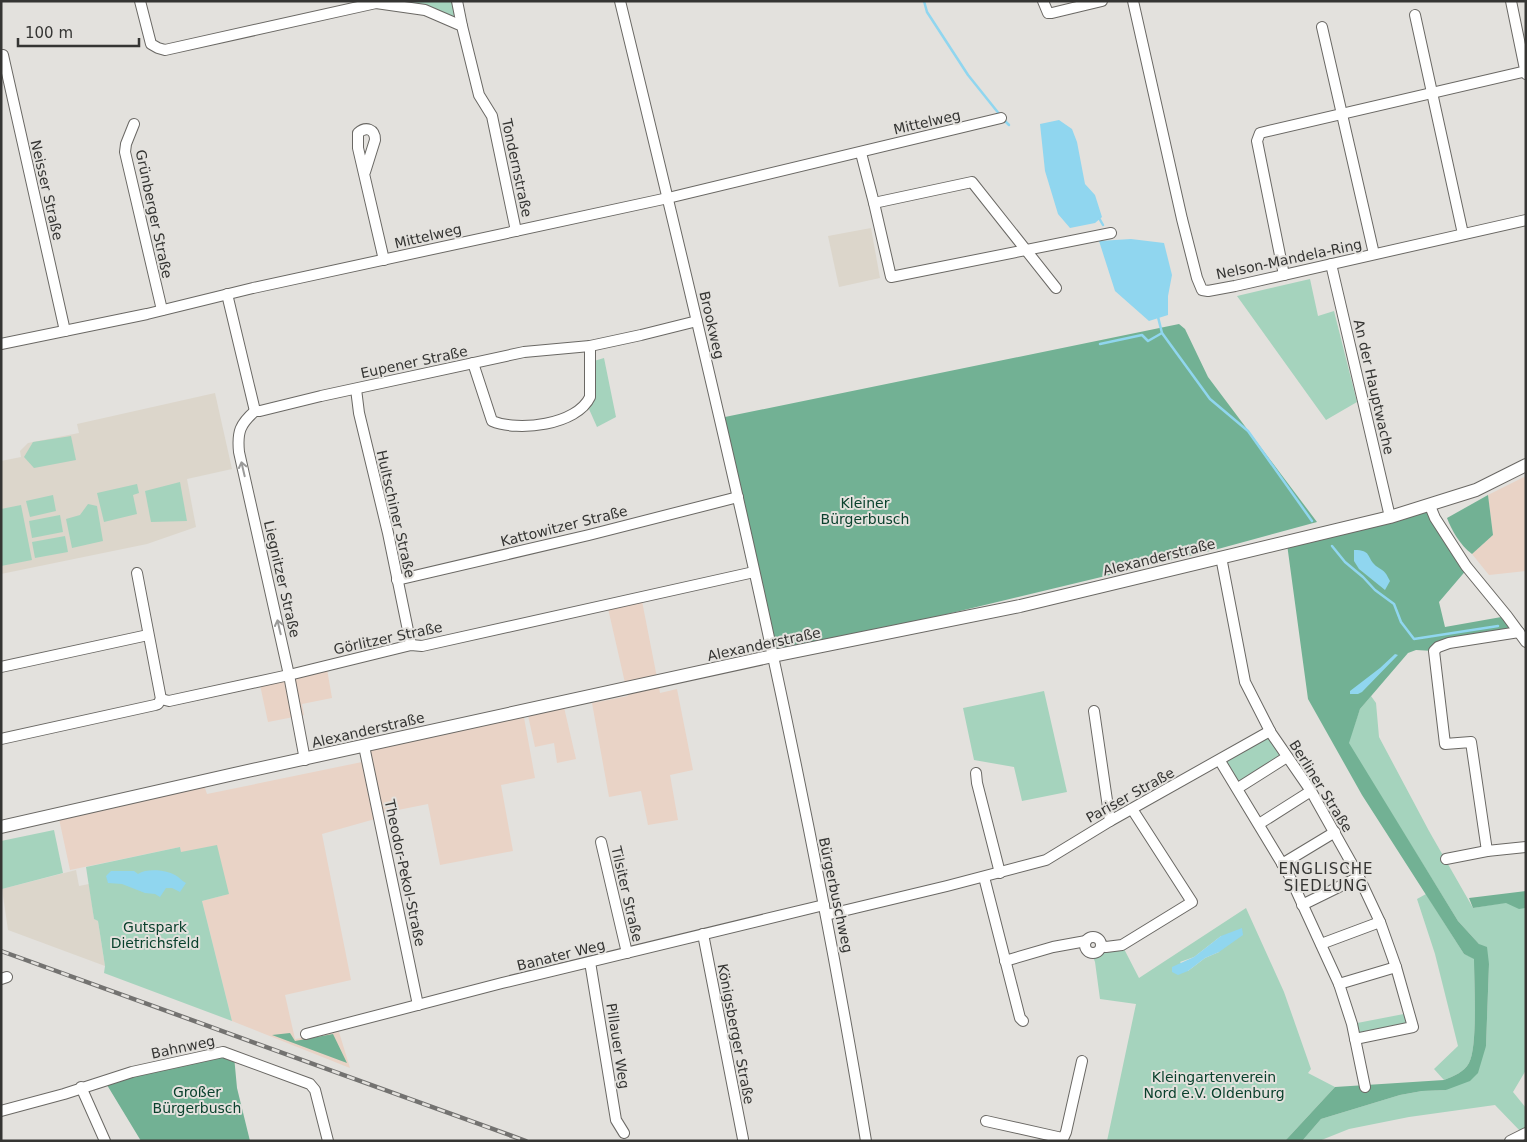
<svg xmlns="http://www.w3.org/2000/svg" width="1527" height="1142" viewBox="0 0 1527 1142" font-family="'DejaVu Sans',sans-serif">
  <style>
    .commercial { fill: #e9d3c6 }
    .built { fill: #dcd6cb }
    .green { fill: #a5d3bd; fill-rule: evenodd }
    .forest { fill: #72b194 }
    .water { fill: #90d6ef }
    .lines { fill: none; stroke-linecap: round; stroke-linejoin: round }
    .stream { stroke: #90d6ef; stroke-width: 2.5 }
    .minor-casing { stroke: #6a6864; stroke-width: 12 }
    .major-casing { stroke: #6a6864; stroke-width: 14 }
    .minor { stroke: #fff; stroke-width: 10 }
    .major { stroke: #fff; stroke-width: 12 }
    .rail-casing { stroke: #737270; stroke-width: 4.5 }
    .rail { stroke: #e3e1dd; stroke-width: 2.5; stroke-dasharray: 8; stroke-linecap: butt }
    .oneway { stroke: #9a9a99 }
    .labels { text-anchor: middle; stroke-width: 4; stroke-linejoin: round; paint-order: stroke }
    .street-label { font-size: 14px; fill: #353533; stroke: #e3e1dd }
    .park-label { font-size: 14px; fill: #0a412d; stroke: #e3e1dd }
    .neighbourhood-label { font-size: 15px; letter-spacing: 1px; fill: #353533; stroke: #e3e1dd }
  </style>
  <rect width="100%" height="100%" fill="#e3e1dd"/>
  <g class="commercial">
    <polygon points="1526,476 1526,571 1489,575 1472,554 1493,535 1488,495"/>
    <polygon points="641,596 660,693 677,689 693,770 670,775 678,820 648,825 641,791 609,797 592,703 628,696 607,604"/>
    <polygon points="327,669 332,698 302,704 304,715 268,722 260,685"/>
    <polygon points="563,703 576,759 557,763 554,743 535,747 527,711"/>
    <polygon points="523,712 535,778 501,785 513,851 440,865 428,804 378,814 364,746"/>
    <polygon points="362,762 375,819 322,834 351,980 285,995 295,1039 339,1032 350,1068 232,1021 202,901 225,895 181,852 180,847 70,870 58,814 203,782 207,794"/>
  </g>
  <g class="built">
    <polygon points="871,228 880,278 839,287 828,236"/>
    <polygon points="215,393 232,469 187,479 196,527 147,544 1,574 1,461 21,457 20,451 28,443 79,433 77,424"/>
    <polygon points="76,870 79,886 89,884 94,919 98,921 105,966 8,930 2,889"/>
  </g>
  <g class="green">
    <polygon points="383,1 457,1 462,26"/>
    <polygon points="1310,279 1318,316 1334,311 1357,402 1326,420 1237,296"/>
    <polygon points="604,358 616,417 597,427 589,409 596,390 594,361"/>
    <polygon points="71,436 76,460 34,468 24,457 33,442"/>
    <polygon points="180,482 187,521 151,522 145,491"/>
    <polygon points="137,484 139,493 133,495 137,514 104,522 97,493"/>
    <polygon points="53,495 56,511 30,517 26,501"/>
    <polygon points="88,504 97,506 103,541 72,548 66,519 80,515"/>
    <polygon points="21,505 32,560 1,566 1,509"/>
    <polygon points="60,515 63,532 32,538 29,521"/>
    <polygon points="65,536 68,552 35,558 32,542"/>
    <polygon points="1044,691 1067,792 1022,801 1014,767 974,760 963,708"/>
    <polygon points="1371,696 1376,703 1379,737 1429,831 1473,908 1526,899 1526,1070 1513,1092 1526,1108 1526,1132 1523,1134 1495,1105 1409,1117 1349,1129 1319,1141 1302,1141 1321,1119 1400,1095 1422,1091 1446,1090 1486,1046 1489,964 1479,944 1458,921 1348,743 1360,709"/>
    <polygon points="1271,733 1287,757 1238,788 1220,761"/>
    <polygon points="54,830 63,873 2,889 1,841"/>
    <polygon points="217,845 229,894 202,901 232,1021 104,973 105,966 98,921 94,919 86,867 180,847 181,852"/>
    <path d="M1426 894 1464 954 1474 958C1474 980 1478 1047 1469 1063 1464 1072 1454 1076 1444 1080L1434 1069 1458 1046 1435 954 1417 899Z"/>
    <path d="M1246 908 1284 992 1311 1069 1308 1073 1335 1087 1285 1141H1107L1136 1004 1100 999 1095 962 1092 954 1097 953 1101 949 1122 945 1139 978ZM1221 936 1219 952 1205 958 1188 971 1180 962 1194 957Z"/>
    <polygon points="1409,1013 1413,1027 1355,1039 1352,1024"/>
  </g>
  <g class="forest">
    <polygon points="1179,324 1185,329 1208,377 1317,522 1218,549 773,656 720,418"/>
    <path d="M1488 495 1493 535 1472 554C1460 545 1452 531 1447 518Z"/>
    <path d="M1430 506 1468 568 1439 602 1445 627 1507 616 1519 632 1434 651 1416 650 1408 653 1360 709 1349 743 1458 921 1479 944 1487 947 1489 964 1486 1046 1478 1073 1470 1081 1446 1090 1422 1091 1400 1095 1321 1119 1302 1141H1285L1335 1087 1444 1080C1454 1076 1464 1072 1469 1063 1478 1047 1474 980 1474 959L1464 954 1362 795 1308 699 1287 544Z"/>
    <polygon points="1526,891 1525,908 1519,909 1506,903 1473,908 1469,898"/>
    <polygon points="290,1033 295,1041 333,1034 347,1063 272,1035"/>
    <polygon points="223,1052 234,1056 237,1088 250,1141 141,1141 104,1080"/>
  </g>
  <g class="water">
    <polygon points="1059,120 1072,129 1077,142 1085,184 1095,195 1102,217 1095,223 1070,228 1058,214 1045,171 1040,124"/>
    <polygon points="1131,239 1164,243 1172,275 1168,296 1168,315 1149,321 1115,291 1099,241"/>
    <path d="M1354 550C1372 550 1366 557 1376 566 1385 572 1385 571 1390 581L1385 590 1359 569 1354 561Z"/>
    <polygon points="1395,654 1398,655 1362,692 1358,694 1350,694 1350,691 1380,668"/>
    <path d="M111 871H134L138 874C147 868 166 870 175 875 179 877 182 881 186 883L180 892 172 888H166L160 897 155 894 145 893 122 884 108 883 106 876Z"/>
    <polygon points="1242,928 1243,935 1219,952 1205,958 1188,971 1178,975 1172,972 1172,967 1194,957 1221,936"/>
  </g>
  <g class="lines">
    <g class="stream">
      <polyline points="924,1 927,12 968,75 1000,115"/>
      <polyline points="1003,119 1009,125"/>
      <polyline points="1099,218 1103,225"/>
      <polyline points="1158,317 1162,333 1210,399 1248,431 1312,521"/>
      <polyline points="1100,344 1142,335 1148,341 1162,333"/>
      <polyline points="1332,546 1345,562 1363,577 1375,590 1394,604 1401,622 1414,639 1498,626"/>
    </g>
    <defs>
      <g id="minor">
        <polyline points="140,1 151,44 158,48 165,50 376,3 425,10 462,26 479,95 492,116 516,231"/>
        <polyline points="457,1 462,26"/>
        <path d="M620 1C712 379 803 757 866 1141"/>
        <polyline points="1043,1 1048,13 1052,13 1102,1"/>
        <polyline points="1133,1 1182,219 1197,278 1202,290 1208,291 1235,286 1526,220"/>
        <polyline points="1511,1 1526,74"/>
        <polyline points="1415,15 1463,234"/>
        <polyline points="1322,27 1374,254"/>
        <polyline points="3,55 65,331"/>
        <polyline points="134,124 126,144 125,152 162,310"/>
        <polyline points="861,153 874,203 891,277 1111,233"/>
        <path d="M365 172 375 140C375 129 366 126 358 133V148L384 260"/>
        <polyline points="874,203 972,182 1056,288"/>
        <polyline points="1331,264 1390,517"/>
        <polyline points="1284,275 1257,141 1260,133 1526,71"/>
        <polyline points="227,294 255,411"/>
        <polyline points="1,344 147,314 253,288 668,198 1001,118"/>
        <path d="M473 363 492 421C518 432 577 425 590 397V346"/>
        <polyline points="356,389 359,413 388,533 411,645"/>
        <polyline points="255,411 260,411 321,396 524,352 590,346 641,335 697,321"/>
        <path d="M255 411C240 424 237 432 239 452L289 675 305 760"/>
        <polyline points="1430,506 1435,518 1466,566 1507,616 1526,642"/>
        <polyline points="1221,557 1245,682 1271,733 1311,791 1357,873 1380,922 1396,967 1413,1027 1355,1039"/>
        <polyline points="137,573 161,699"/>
        <polyline points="397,580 589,535 738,497"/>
        <polyline points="1519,632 1449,643 1438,647 1434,651 1445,744 1471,742 1487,851 1526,847"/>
        <polyline points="1,667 148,635"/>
        <polyline points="161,699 169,701 289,675 411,645 422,646 754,572"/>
        <polyline points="1094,711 1110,821"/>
        <polyline points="1,739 155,705 158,704 161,699"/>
        <polyline points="364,746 418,1005"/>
        <polyline points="1220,761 1289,875 1339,984 1352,1024 1365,1087"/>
        <polyline points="976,773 977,783 1000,873"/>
        <polyline points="1238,788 1287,757"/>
        <polyline points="1259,824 1311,791"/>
        <polyline points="601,842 627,953"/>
        <polyline points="1446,859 1487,851"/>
        <polyline points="1282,864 1335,832"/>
        <polyline points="984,877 1020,1018 1023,1021"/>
        <polyline points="1302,905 1359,877"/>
        <polyline points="826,915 947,886 1046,860 1110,821 1270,731"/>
        <polyline points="703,934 743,1139"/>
        <circle cx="1093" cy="945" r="8"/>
        <polyline points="1321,944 1380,922"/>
        <polyline points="1101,946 1106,947 1122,945 1192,902 1132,809"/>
        <polyline points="1005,961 1053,947 1086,941"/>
        <polyline points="590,962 616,1120 624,1133"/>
        <polyline points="1,979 7,977"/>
        <polyline points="1339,984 1396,967"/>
        <polyline points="306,1034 502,983 824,905"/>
        <polyline points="81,1087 105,1141"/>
        <polyline points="1,1111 64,1094 132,1072 223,1052 310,1084 315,1090 328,1141"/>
        <polyline points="986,1121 1062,1138"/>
        <polyline points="1062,1141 1066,1132 1082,1061"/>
        <polyline points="1510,1141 1526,1133"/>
      </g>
      <polyline id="major" points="1,827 234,774 773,656 1020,606 1390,517 1476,490 1526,465"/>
    </defs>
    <use href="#minor" class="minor-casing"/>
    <use href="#major" class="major-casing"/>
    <use href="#minor" class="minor"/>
    <use href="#major" class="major"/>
    <defs>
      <polyline id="rail" points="1,951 526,1141"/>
    </defs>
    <use href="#rail" class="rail-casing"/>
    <use href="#rail" class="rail"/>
  </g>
  <defs><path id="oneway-shaft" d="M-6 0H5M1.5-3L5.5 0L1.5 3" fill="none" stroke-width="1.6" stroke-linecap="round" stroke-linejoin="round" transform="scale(1.25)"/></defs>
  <g class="oneway">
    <use href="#oneway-shaft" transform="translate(243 469) rotate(-103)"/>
    <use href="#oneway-shaft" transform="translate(279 627) rotate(-103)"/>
  </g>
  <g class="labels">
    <g class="street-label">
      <text transform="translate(927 122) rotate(-13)" y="5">Mittelweg</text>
      <text transform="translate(517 168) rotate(78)" y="5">Tondernstraße</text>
      <text transform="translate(47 190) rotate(77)" y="5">Neisser Straße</text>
      <text transform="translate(154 214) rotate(78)" y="5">Grünberger Straße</text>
      <text transform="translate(428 236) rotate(-13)" y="5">Mittelweg</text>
      <text transform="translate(1289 259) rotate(-12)" y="5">Nelson-Mandela-Ring</text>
      <text transform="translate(712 325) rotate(77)" y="5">Brookweg</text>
      <text transform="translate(414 362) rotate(-12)" y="5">Eupener Straße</text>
      <text transform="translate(1374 387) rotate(77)" y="5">An der Hauptwache</text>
      <text transform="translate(396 514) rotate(77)" y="5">Hultschiner Straße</text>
      <text transform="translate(564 526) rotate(-14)" y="5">Kattowitzer Straße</text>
      <text transform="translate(1159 557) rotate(-14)" y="5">Alexanderstraße</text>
      <text transform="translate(282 579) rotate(77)" y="5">Liegnitzer Straße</text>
      <text transform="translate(388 638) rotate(-12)" y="5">Görlitzer Straße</text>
      <text transform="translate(764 644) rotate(-12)" y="5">Alexanderstraße</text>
      <text transform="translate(368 730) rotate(-13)" y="5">Alexanderstraße</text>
      <text transform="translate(1321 786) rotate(58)" y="5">Berliner Straße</text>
      <text transform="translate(1130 795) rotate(-29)" y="5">Pariser Straße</text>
      <text transform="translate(405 873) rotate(78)" y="5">Theodor-Pekol-Straße</text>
      <text transform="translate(627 894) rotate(77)" y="5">Tilsiter Straße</text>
      <text transform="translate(836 895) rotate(78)" y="5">Bürgerbuschweg</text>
      <text transform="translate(561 955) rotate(-14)" y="5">Banater Weg</text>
      <text transform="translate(736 1034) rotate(79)" y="5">Königsberger Straße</text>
      <text transform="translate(618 1046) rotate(81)" y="5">Pillauer Weg</text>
      <text transform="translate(183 1047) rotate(-12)" y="5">Bahnweg</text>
    </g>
    <g class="park-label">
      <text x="865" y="508">Kleiner<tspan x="865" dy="16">Bürgerbusch</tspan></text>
      <text x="155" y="932">Gutspark<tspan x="155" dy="16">Dietrichsfeld</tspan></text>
      <text x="1214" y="1082">Kleingartenverein<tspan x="1214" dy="16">Nord e.V. Oldenburg</tspan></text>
      <text x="197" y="1097">Großer<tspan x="197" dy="16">Bürgerbusch</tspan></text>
    </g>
    <g class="neighbourhood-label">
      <text x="1326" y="874">ENGLISCHE<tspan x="1326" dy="17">SIEDLUNG</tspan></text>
    </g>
  </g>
  <rect width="1527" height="1142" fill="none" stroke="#353533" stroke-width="5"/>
  <path d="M18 38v8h121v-8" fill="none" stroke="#353533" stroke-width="2.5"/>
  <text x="25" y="38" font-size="15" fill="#353533" stroke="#e3e1dd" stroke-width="4" paint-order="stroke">100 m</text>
</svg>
